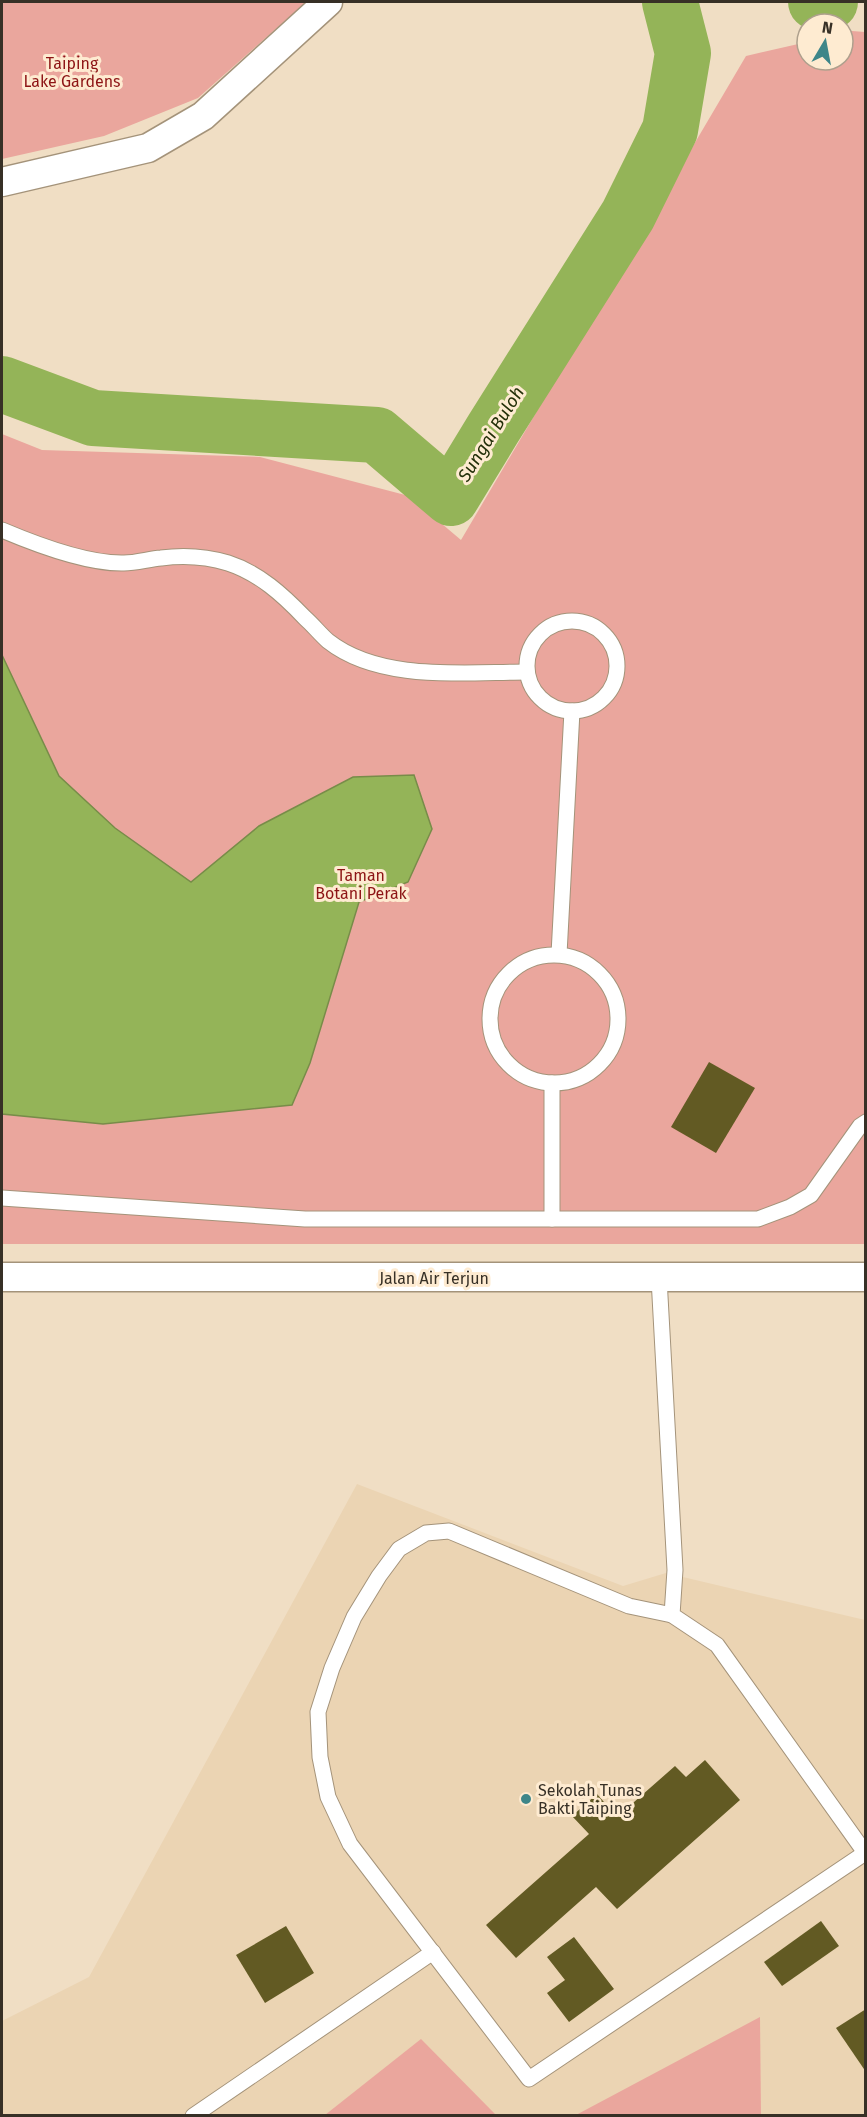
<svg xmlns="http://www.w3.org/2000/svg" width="867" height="2117" viewBox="0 0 867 2117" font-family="'Fira Sans',sans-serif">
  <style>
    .built { fill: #ebd4b3 }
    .green { fill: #eaa69d }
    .water { fill: #94b458; stroke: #788c49; stroke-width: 1.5 }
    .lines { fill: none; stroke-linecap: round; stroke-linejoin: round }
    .river { stroke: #94b458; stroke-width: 56 }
    .building { fill: #625a23 }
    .lane-casing { stroke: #a4937a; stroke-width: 17 }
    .street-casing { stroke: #a4937a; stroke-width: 31 }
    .lane { stroke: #fff; stroke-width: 15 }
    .street { stroke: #fff; stroke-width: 28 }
    .poi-dot { fill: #3e8689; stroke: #feebd1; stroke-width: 2 }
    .labels { text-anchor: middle; stroke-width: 6; stroke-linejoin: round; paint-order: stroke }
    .park-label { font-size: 16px; fill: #8d1415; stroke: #feebd1 }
    .street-label { font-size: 16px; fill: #373026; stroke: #feebd1 }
    .poi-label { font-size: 16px; fill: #373026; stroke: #feebd1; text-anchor: start }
    .water-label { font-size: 18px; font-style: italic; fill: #243009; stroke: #feebd1 }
  </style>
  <rect width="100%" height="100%" fill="#f0dec4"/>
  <polygon class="built" points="357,1484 623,1586 666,1573 865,1620 865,2115 2,2116 2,2021 89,1977"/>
  <g class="green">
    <polygon points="2,2 306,2 198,98 104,136 2,159"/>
    <polygon points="852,31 865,32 865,1244 2,1244 2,434 42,450 260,457 409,496 461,540 746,56 807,42 807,60 843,60 843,33"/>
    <polygon points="760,2017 761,2115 576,2115"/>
    <polygon points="421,2039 496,2115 325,2115"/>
  </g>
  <polygon class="water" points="2,655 59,776 115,828 191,882 259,826 353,777 414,775 432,829 408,882 359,902 310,1063 292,1105 103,1124 2,1114"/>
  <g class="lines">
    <g class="river">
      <polyline points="816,2 830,2"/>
      <polyline points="2,384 93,418 377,435 451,498 493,429 628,215 670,130 683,53 670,2"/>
    </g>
  </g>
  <g class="building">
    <polygon points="709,1062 755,1088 716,1153 671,1127"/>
    <polygon points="705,1760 740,1800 617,1909 596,1887 516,1958 486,1925 589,1834 572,1816 597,1794 617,1817 675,1766 686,1777"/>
    <polygon points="821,1921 839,1946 782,1986 764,1962"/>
    <polygon points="286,1926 314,1973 265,2003 236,1955"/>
    <polygon points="574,1937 614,1989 569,2022 547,1993 565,1980 547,1957"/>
    <polygon points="866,2009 866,2072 836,2028"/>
  </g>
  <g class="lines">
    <defs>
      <g id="lane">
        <path d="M2 530C35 544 88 564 124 563 136 563 149 559 161 558 184 555 205 556 228 563 259 573 283 595 305 618 313 625 320 634 328 641 380 682 464 672 527 672"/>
        <circle cx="572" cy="666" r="45"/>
        <polyline points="559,954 572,711"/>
        <circle cx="554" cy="1019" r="64"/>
        <polyline points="2,1198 305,1219 758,1219 790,1207 811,1195 860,1126 866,1122"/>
        <polyline points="552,1219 552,1083"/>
        <polyline points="659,1278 675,1570 672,1615 717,1645 866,1854"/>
        <polyline points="672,1615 629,1606 449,1531 426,1533 399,1549 379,1576 354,1617 332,1668 318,1712 320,1757 328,1797 350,1844 529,2079 865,1853"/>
        <polyline points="193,2116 433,1952"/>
      </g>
      <g id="street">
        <polyline points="2,182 148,148 203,116 328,2"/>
        <polyline points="2,1277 866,1277"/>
      </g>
    </defs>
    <use href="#lane" class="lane-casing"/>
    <use href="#street" class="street-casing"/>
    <use href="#lane" class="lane"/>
    <use href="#street" class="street"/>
  </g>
  <circle class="poi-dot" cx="526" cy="1799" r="6"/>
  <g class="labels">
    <g class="park-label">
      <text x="72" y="69">Taiping<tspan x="72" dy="18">Lake Gardens</tspan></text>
      <text x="361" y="881">Taman<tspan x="361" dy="18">Botani Perak</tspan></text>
    </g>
    <g class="street-label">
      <text x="434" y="1284">Jalan Air Terjun</text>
    </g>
    <g class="poi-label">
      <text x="538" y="1796">Sekolah Tunas<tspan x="538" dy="18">Bakti Taiping</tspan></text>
    </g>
    <g class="water-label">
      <text transform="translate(491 434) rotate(-58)" y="6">Sungai Buloh</text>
    </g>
  </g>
  <rect width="867" height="2117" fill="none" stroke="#373026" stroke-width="6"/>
  <g transform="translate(825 42) rotate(10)"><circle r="28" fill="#feebd1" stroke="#aea08d" stroke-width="1.5"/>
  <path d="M0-4.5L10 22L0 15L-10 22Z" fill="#3e8689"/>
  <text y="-9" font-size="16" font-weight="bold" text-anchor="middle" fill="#373026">N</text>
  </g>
</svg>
